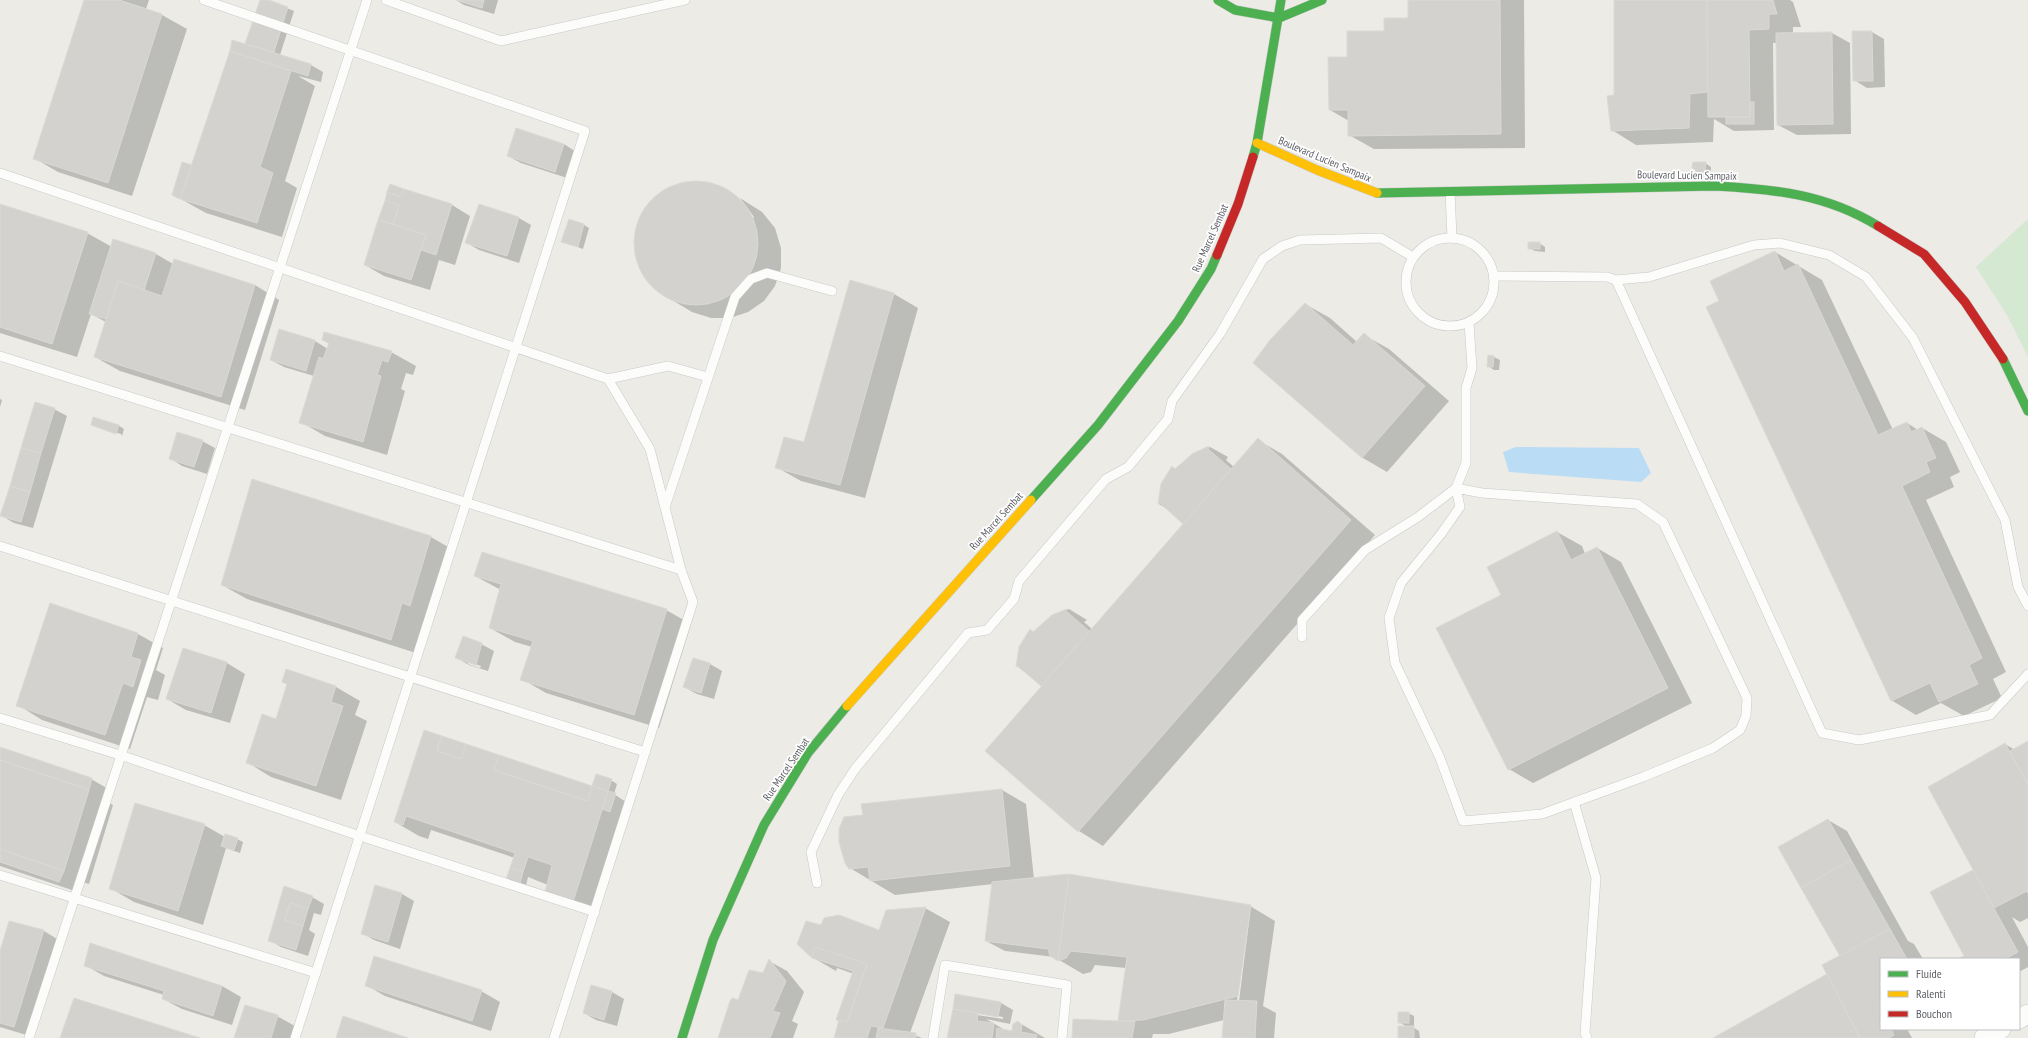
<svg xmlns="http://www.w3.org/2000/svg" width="2028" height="1038" viewBox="0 0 2028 1038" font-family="'PT Sans Narrow',sans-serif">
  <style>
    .green { fill: #d4e8d2 }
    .water { fill: #bbdcf5 }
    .shadow { fill: #0003; fill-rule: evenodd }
    .building { fill: #d3d2cf; stroke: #dbd9d5 }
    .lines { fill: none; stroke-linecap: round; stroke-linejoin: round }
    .lane-casing { stroke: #c8c9c8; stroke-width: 10 }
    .street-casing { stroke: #c8c9c8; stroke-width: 20 }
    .fast-casing { stroke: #c8c9c8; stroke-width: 10 }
    .slow-casing { stroke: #c8c9c8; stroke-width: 10 }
    .jam-casing { stroke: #c8c9c8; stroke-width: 10 }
    .lane { stroke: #fcfcfb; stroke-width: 9 }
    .street { stroke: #fcfcfb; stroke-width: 19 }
    .fast { stroke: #4caf50; stroke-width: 9 }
    .slow { stroke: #ffc107; stroke-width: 9 }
    .jam { stroke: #c62828; stroke-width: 9 }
    .labels { text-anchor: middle; stroke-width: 3.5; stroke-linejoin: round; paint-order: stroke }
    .street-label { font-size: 11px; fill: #5c5f64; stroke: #fff }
  </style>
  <rect width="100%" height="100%" fill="#ecebe6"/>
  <polygon class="green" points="2028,219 2028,357 2007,315 1976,267"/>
  <polygon class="water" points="1516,447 1639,448 1651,473 1641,482 1509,472 1503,452"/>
  <g class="shadow">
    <polygon points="85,0 149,0 146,9 162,15 187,29 132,196 58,172 34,158"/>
    <polygon points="261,0 266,0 294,11 280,55 311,65 323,72 321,82 298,76 315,86 285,181 297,188 282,237 206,213 179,198 192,167 233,41 245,45"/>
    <polygon points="456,0 498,0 494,14 464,5"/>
    <polygon points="1409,0 1524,0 1525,148 1374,149 1349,135 1349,121 1330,110 1348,58 1385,32 1409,18"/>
    <polygon points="1615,0 1790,0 1793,2 1801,27 1793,27 1793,33 1832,33 1850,43 1851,134 1797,135 1778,125 1777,43 1773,43 1774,130 1734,131 1714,119 1713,142 1636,145 1612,130 1615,96"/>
    <polygon points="1872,32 1884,39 1885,87 1867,88 1854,80"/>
    <polygon points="564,144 576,152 567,178 521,163 508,156"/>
    <polygon points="1705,163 1711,167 1710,182 1693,168"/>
    <polygon points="698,182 719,186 738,198 737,198 753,218 754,217 740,198 762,212 775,228 781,248 781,268 775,286 764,301 748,312 730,318 711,318 692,312 667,297 652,286 641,270 635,250 636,229 644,210 659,194 677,185"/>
    <polygon points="390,186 452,205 470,216 455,265 439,260 430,290 384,276 365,265"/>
    <polygon points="480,205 519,218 531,225 519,263 479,250 467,243"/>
    <polygon points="0,206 87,233 112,247 114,240 156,254 173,264 255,285 279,300 245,410 120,371 95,357 106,322 91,314 77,357 0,333"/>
    <polygon points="584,225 589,228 583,249 562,241"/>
    <polygon points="1539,243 1545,247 1545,252 1535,251 1529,248"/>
    <polygon points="1775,252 1822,280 1893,430 1907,423 1918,430 1922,428 1946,442 1960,472 1950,477 1954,487 1926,500 2006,672 1993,679 2002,698 1964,716 1941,703 1916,715 1891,700 1721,301"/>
    <polygon points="850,282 894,294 918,308 865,498 801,481 776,467 804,443"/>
    <polygon points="1305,304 1330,318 1357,342 1364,335 1389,349 1449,401 1387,472 1363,458 1254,363"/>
    <polygon points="280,331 315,341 328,349 330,344 323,340 391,352 416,366 413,375 406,373 401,389 405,391 387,455 325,436 301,422 314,376 284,367 271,360"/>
    <polygon points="1494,357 1500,360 1499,370 1494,370 1488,366"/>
    <polygon points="0,399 2,400 0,407"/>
    <polygon points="54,409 67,416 33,528 14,523 2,516"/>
    <polygon points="92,425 118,425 124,429 122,436 121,434"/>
    <polygon points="1258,440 1282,454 1375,535 1103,846 1079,831 986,751 1043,686 1018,667 1020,648 1031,630 1034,632 1052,616 1069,609 1087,620 1084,622 1092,629 1185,523 1170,511 1159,504 1162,485 1193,455 1210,447 1228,457 1226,460 1234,467"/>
    <polygon points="202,441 215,448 207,474 182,466 170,458"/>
    <polygon points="1557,532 1582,546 1585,554 1597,548 1621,562 1692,703 1533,783 1509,769 1503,595"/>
    <polygon points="431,537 455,551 434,619 426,616 416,653 247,599 222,585"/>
    <polygon points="475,576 666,610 691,624 659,728 546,693 522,679 532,647 515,642 490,628 501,590"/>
    <polygon points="50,604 138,634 163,648 156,670 165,675 158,700 147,697 130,749 42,720 18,705"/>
    <path d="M481 644 494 651 488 671 469 665 457 658ZM468 662 481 666 480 668 468 664Z"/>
    <polygon points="183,650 227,663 245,674 230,723 186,710 167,699"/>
    <polygon points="693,659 710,664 722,671 714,699 697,694 684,687"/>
    <polygon points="283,682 336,687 360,701 355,715 367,721 341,800 271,777 247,762 277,720 288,685"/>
    <polygon points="425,731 591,787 611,780 617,784 614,794 632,806 597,915 548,885 528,877 526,886 513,882 515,858 431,830 428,839 419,836 395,822"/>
    <polygon points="2028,743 2028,918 2020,922 2012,917 2028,947 2028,967 2019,972 2019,959 1961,959 1965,956 1932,893 1975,870 2005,744 2015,750"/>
    <polygon points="0,748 91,779 110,790 107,802 113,805 89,884 82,882 78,892 0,866"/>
    <path d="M1002 790 1026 804 1034 879 1250 906 1275 921 1263 1006 1276 1013 1274 1038H1223L1224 1020 1169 1034H1153L1152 1038H1073L1119 1022 1126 968 1095 965 1091 972 1083 974 1054 957 1005 951 986 941 993 884 895 895 850 868 864 816ZM1248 914H1250L1239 1001H1237Z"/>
    <polygon points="1828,820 1847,831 1908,941 1914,944 1923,959 1881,959 1881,1029 1907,1029 1912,1038 1715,1038 1828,974 1841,956"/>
    <polygon points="204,825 225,837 237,839 243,842 240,853 226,848 203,925 134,902 110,888"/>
    <polygon points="376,886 402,894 414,901 400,949 374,940 362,933"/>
    <polygon points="312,897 324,904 321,915 314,913 309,930 315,934 308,956 281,947 269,940"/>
    <polygon points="925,908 950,922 910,1033 922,1038 835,1038 854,974 837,968 836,971 812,957 822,927 880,932"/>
    <polygon points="9,922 44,931 62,942 33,1037 0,1027 0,954"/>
    <polygon points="91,945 222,986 241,997 232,1025 182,1009 163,999 164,995 104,976 85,965"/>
    <polygon points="769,961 787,971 804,992 792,1021 798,1024 793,1038 719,1038 739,1001 764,975"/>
    <polygon points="366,985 481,991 500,1002 491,1031 385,996"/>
    <polygon points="592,986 612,992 624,999 617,1026 596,1020 584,1013"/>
    <path d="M1001 1003 1013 1010 1010 1024 986 1019 1005 1030 1013 1032 1018 1022 1045 1038H948L953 1010ZM975 1012 1003 1017V1019L977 1015Z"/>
    <polygon points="1408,1013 1414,1016 1414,1026 1411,1026 1419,1031 1420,1038 1399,1038 1407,1027 1399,1022"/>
    <polygon points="277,1016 302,1030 299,1038 235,1038"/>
  </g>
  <g class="building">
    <polygon points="84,0 119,0 162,14 108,183 33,159"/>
    <polygon points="260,0 269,0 288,7 274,52 245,44"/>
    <polygon points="456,0 484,0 482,8"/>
    <polygon points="1408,0 1500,0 1501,134 1348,136 1348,110 1329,110 1328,57 1347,57 1347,31 1384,31 1384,18 1408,18"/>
    <polygon points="1614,0 1707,0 1708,92 1690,94 1689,128 1611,131 1607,96 1614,95"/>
    <polygon points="1707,0 1773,0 1777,14 1769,14 1769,29 1749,30 1750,117 1708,117"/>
    <polygon points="1852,31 1872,31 1873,81 1853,81"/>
    <polygon points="1832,32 1833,124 1777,125 1776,33"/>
    <polygon points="232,40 311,64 308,76 230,51"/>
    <polygon points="230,51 291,71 260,167 273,173 257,223 180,199"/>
    <polygon points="1750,102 1754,102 1754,124 1726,124 1726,117 1750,117"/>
    <polygon points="516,128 564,144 555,172 507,156"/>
    <polygon points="182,162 192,165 180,199 172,195"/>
    <polygon points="1693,162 1706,162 1704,179 1695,179 1696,168 1692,168"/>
    <circle cx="696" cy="243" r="62"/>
    <polygon points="390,184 404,189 401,197 387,192"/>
    <polygon points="404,189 452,204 436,255 421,250 426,235 393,224 399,205 385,201 387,192 401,197"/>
    <polygon points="385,201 399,205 393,224 378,220"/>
    <polygon points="0,204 88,232 52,344 0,327"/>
    <polygon points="479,204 519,217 507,256 465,243"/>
    <polygon points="569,219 584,224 578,247 561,242"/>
    <polygon points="378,220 426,235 411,280 364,265"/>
    <polygon points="113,239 156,253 144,290 118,281 106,319 89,314"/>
    <rect x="1528" y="242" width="12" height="7"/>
    <polygon points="1775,251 1784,271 1798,264 1878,435 1907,422 1911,432 1922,427 1936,458 1926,462 1930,472 1902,486 1982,658 1969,665 1978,684 1939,702 1930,683 1891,701 1706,307 1719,301 1710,281"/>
    <polygon points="174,259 255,285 221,397 94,357 118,281 162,296"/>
    <polygon points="850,280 894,293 840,485 775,468 784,437 804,442"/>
    <polygon points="1305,303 1353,345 1364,333 1425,386 1362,458 1253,363 1270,340"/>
    <polygon points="279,329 315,340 306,371 270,360"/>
    <polygon points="324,332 392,351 388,362 382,360 377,375 381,376 363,442 299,423 319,357 323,359 329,343 322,340"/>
    <polygon points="1488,355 1494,356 1493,367 1487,367"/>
    <polygon points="35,402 55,408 41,453 21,448"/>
    <polygon points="93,417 119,425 116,434 91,425"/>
    <polygon points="177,432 203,440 194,467 169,459"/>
    <polygon points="1258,438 1351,520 1078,832 985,751"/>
    <polygon points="1209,446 1208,449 1231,469 1183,524 1160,503 1158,504 1161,484 1172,466 1175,469 1192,454"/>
    <polygon points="21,448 41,453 30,492 10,486"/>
    <polygon points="252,479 431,536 410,606 402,603 391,640 221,585"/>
    <polygon points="10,486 30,492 21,522 0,516"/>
    <polygon points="1557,531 1571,560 1597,547 1668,688 1508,770 1436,628 1501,595 1487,567"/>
    <polygon points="482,552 667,609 634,715 520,680 533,641 489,628 501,584 474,576"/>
    <polygon points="50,603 138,633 131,657 141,660 133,687 123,683 105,735 16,706"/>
    <polygon points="1067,609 1066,611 1089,631 1041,686 1018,666 1016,667 1019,647 1030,629 1033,632 1052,615"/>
    <polygon points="463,636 482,643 476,665 455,658"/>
    <polygon points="183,648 227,662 211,713 166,699"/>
    <polygon points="693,658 710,663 701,693 683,687"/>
    <polygon points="286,669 336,686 331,702 343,706 316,786 246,763 262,714 276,719 287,684 282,682"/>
    <polygon points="424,730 442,736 437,751 461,759 466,744 499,755 494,770 588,801 592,786 608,791 573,902 545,892 552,865 528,857 523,872 510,868 515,853 406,816 403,825 394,822"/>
    <polygon points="442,736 466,744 461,759 437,751"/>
    <polygon points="2028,741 2028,785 2010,751"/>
    <polygon points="2005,743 2028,785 2028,893 2027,891 1994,908 1928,787"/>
    <polygon points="0,747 92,778 89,790 0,760"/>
    <polygon points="499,755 592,786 588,801 494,770"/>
    <polygon points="0,760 89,790 64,871 0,849"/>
    <polygon points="596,774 612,779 608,791 592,786"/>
    <polygon points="1002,789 1010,866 870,881 868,867 849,869 845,863 839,842 839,829 844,817 863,815 861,804"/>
    <polygon points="608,791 616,793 610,812 602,809"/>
    <polygon points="135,803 205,824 178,911 109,889"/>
    <polygon points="1828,819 1851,860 1801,888 1778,847"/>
    <polygon points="225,834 238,838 234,850 221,846"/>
    <polygon points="0,849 64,871 59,882 0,862"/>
    <polygon points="1851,860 1890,929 1840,956 1801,888"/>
    <polygon points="510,868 523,872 520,883 506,879"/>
    <polygon points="1973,870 2018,952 2005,959 1958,959 1964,956 1930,892"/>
    <polygon points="1069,874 1058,961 1050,956 1048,949 985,941 992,882"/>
    <polygon points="1069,874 1251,905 1238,996 1143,1020 1118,1021 1127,957 1071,951 1066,958 1058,961"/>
    <polygon points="375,885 402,893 388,942 361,934"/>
    <polygon points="284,886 313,896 308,909 290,903 285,920 303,926 296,950 268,941"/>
    <polygon points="290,903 308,909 303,926 285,920"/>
    <polygon points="926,907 883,1028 871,1026 867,1038 834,1038 839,1020 847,1022 867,964 815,947 812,958 797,944 806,921 821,925 824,918 839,915 879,930 886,910"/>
    <polygon points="9,921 44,930 14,1027 0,1023 0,951"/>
    <polygon points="1890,929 1907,959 1881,959 1881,1006 1879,1007 1881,1011 1881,1029 1891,1029 1894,1035 1889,1038 1860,1038 1822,965"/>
    <polygon points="90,943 222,986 213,1016 162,999 164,991 84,966"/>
    <polygon points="815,947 867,964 847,1022 836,1020 853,971 812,958"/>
    <polygon points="374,956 482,990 472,1021 365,986"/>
    <polygon points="769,959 786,981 773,1011 780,1013 770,1038 718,1038 730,1001 732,998 738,1000 749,970 763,973"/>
    <polygon points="1827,974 1860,1038 1713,1038"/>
    <polygon points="591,985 612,991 604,1020 583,1013"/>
    <polygon points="955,994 1001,1002 998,1017 953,1009"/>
    <polygon points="74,998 200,1038 60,1038"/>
    <polygon points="1225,1000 1257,1001 1255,1038 1222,1038"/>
    <polygon points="245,1005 278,1015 271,1038 234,1038"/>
    <polygon points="953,1009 978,1013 977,1021 994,1023 992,1038 947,1038"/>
    <rect x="1398" y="1012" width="11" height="11"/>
    <polygon points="343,1016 408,1038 336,1038"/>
    <polygon points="1073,1019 1118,1021 1135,1021 1132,1038 1072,1038"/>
    <polygon points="1018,1021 1022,1025 1021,1032 1037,1035 1036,1038 996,1038 997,1028 1012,1031 1013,1024"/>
    <rect x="1398" y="1026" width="16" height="12"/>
    <polygon points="878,1028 916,1033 916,1038 876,1038"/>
  </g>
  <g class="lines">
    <defs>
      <g id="lane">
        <polyline points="204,0 585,131 295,1038"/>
        <polyline points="386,0 501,41 685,0"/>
        <polyline points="0,173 608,379 668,366 708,377"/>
        <polyline points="1450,191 1452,238"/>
        <circle cx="1450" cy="282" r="44"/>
        <polyline points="1494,276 1607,277 1616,280 1649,277 1754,245 1780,243 1829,255 1866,277 1913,338 2005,520 2018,587 2028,606"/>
        <polyline points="1616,280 1822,733 1859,740 1990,715 2028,674"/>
        <polyline points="0,356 681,570"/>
        <polygon points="1456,488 1482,493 1637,504 1663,522 1747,698 1746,716 1740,730 1713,748 1643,777 1542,814 1463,821 1440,758 1395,663 1389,618 1401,583 1441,534 1460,507"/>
        <polyline points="665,507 735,297 751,279 767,273 832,291"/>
        <polyline points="0,546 645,752"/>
        <polyline points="1302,637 1302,620 1365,550 1418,517 1456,488 1466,463 1466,388 1472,368 1469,323"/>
        <polyline points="0,718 120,755 360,836 595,912"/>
        <polyline points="1574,802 1596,878 1585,1033 1587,1038"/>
        <polyline points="0,875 316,973"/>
        <polyline points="817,883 811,852 838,795 855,769 968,633 987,630 1014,599 1019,581 1106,479 1128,467 1168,419 1172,401 1220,334 1263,259 1282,246 1300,240 1381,238 1413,257"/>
        <polyline points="29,1038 367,0"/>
        <polyline points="554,1038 693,602 681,570 650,449 608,379"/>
        <polyline points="933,1038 945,965 1067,985 1062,1038"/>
      </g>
      <g id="street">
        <polyline points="2019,1019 2028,1014"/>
        <polyline points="1984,1038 2001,1029"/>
      </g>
      <g id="fast">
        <polyline points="1218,0 1235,10 1279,18 1322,0"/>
        <polyline points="1253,157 1257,143 1281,0"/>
        <path d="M1377 193 1714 186C1774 189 1826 194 1878 226"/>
        <polyline points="2003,359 2028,411"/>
        <polyline points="1031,500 1098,425 1178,321 1211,269 1217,255"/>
        <polyline points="682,1038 713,940 764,825 808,753 847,706"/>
      </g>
      <g id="slow">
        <polyline points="1257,143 1317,170 1377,193"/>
        <polyline points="847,706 1031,500"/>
      </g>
      <g id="jam">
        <polyline points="1878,226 1924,254 1965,302 2003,359"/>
        <polyline points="1217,255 1238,204 1253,157"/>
      </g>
    </defs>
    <use href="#lane" class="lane-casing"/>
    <use href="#street" class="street-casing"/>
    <use href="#fast" class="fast-casing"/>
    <use href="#slow" class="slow-casing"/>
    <use href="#jam" class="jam-casing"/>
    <use href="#lane" class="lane"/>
    <use href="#street" class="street"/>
    <use href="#fast" class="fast"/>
    <use href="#slow" class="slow"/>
    <use href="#jam" class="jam"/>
  </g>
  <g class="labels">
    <g class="street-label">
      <text transform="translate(1325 159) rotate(23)" y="4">Boulevard Lucien Sampaix</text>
      <text transform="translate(1687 175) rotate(1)" y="4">Boulevard Lucien Sampaix</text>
      <text transform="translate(1210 238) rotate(-66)" y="4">Rue Marcel Sembat</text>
      <text transform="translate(996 521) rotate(-48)" y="4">Rue Marcel Sembat</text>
      <text transform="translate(786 769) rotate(-56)" y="4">Rue Marcel Sembat</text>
    </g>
  </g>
  <rect x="1880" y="958" width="140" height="72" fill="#ffffff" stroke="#bebfc1"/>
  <rect x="1888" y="971" width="20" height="6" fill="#4caf50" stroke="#bebfc1"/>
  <text x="1916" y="978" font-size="12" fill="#5c5f64">Fluide</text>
  <rect x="1888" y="991" width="20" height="6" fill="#ffc107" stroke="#bebfc1"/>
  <text x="1916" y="998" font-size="12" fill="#5c5f64">Ralenti</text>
  <rect x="1888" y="1011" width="20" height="6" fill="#c62828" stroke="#bebfc1"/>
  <text x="1916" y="1018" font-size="12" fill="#5c5f64">Bouchon</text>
</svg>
